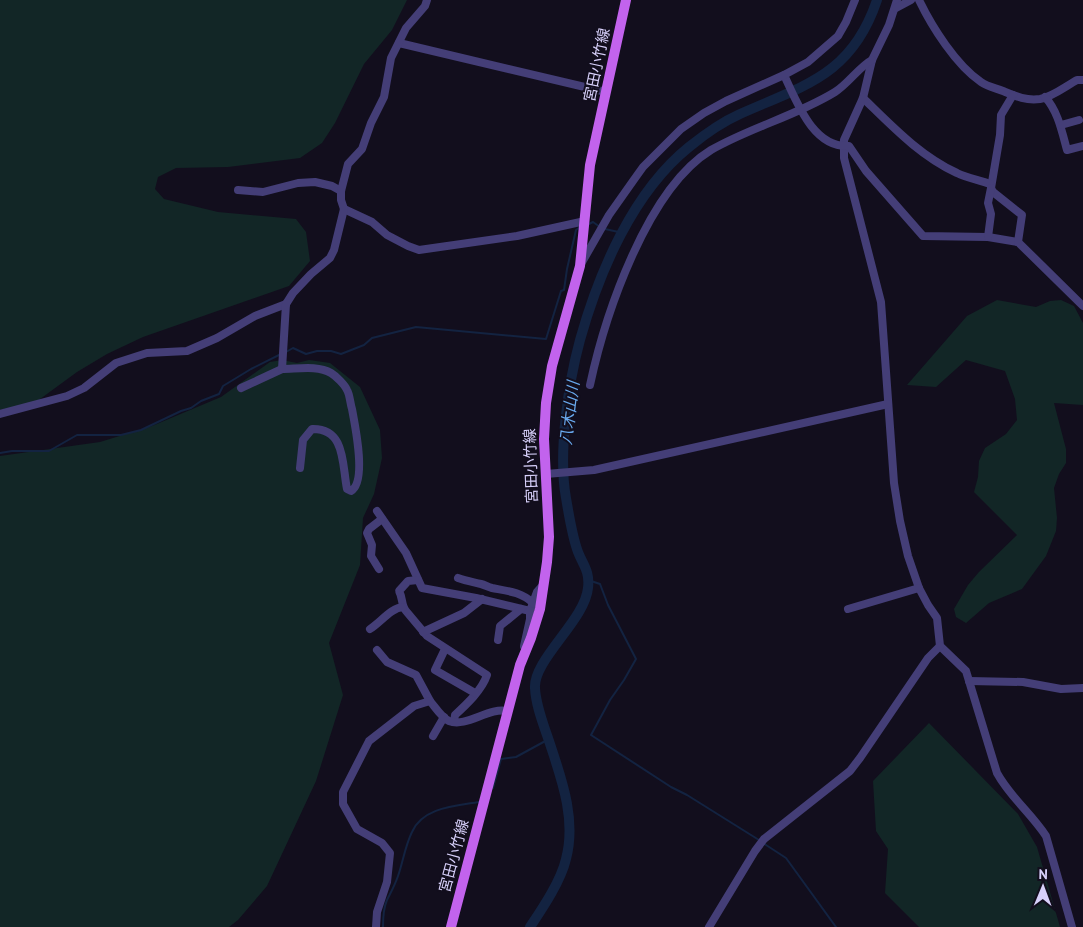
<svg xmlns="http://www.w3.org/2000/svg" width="1083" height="927" viewBox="0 0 1083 927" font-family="'PT Sans','Noto Sans JP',sans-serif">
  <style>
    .green { fill: #122626 }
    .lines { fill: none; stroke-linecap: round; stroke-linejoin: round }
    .stream { stroke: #132341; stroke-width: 2 }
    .river { stroke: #132341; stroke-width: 10 }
    .minor { stroke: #443e77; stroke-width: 8 }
    .major { stroke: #c263ed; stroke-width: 10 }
    .labels { text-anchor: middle; stroke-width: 4; stroke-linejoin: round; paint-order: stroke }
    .street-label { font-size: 15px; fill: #d7d0fa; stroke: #120e1d }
    .water-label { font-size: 16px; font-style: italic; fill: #69a9ee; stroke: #120e1d }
  </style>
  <rect width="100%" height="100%" fill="#120e1d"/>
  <g class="green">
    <polygon points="0,0 407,0 392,30 364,64 335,123 322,143 300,158 228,167 176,168 158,177 155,189 164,199 218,212 296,219 306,232 310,261 289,286 143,337 107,354 77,372 36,402 0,410"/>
    <polygon points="997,300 1036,307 1050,301 1061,300 1074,306 1083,323 1083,405 1054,403 1066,449 1066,463 1059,474 1054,488 1057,518 1056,531 1046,556 1022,589 989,603 966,623 956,617 954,609 968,585 979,572 1017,535 974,492 978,477 979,461 985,448 1006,434 1017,420 1015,399 1005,371 966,360 936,387 907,385 967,316"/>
    <polygon points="282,360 297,363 309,360 330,363 360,387 380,430 382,458 374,494 363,518 360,565 329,643 343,695 316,781 267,886 238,920 229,927 0,927 0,456 100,442 152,426 221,397 270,362"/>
    <polygon points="929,723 1018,814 1037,847 1060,927 919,927 885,893 888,849 876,831 873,781"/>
  </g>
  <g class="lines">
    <g class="stream">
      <polyline points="587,225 593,222 600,227"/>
      <polyline points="605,229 623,233"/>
      <polyline points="286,352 293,348 306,354 317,351 331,351 341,354 364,345 372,338 416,327 546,339 561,291 564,290 567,269 576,230 580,227"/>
      <polyline points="0,453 12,451 49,451 77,435 121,435 141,430 181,411 191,408 201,401 219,394 223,386 251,369 281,354"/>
      <polyline points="588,580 600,584 608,605 636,659 624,680 610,700 591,735 671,787 687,795 759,840"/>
      <polyline points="493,788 501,759 516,757 549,739"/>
      <polyline points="763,843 786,858 836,927"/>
      <path d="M383 927C383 918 383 909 387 900 391 892 395 885 398 876 403 862 405 846 412 832 423 807 456 806 479 802"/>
    </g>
    <path class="river" d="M530 927C542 909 561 881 566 859 576 821 563 783 551 747 545 728 536 708 535 688 533 660 585 620 588 588 590 571 583 565 578 552 572 536 569 515 566 498 558 454 568 384 580 340 599 272 633 192 689 147 705 134 722 122 740 114 805 85 852 75 877 0"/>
    <g class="minor">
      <path d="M897 0 889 25 872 60 863 98 844 140V158L881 302 894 483 900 521 908 556 919 588 928 605 937 618 940 646 966 671 997 773C1010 797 1031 813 1046 836L1072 927"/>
      <path d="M919 0C932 27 956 65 981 82 988 87 996 88 1003 91 1015 96 1026 101 1040 99 1052 97 1066 86 1077 80H1083"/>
      <polyline points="896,8 911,0"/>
      <polyline points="399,43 606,92"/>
      <path d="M784 75C797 102 813 148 849 146L866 171 923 236 988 237 1018 242 1083 306"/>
      <polyline points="1013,95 1001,115 1000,135 991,188 993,192 1022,215 1018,242"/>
      <path d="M1045 97C1058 111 1062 132 1067 150L1083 146"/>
      <path d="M863 98C892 126 920 156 957 173 967 178 979 180 990 184"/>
      <polyline points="1061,125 1079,120"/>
      <polyline points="238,190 263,192 298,183 315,182 332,186 341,191"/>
      <polyline points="344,209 372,222 387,235 408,246 419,250 517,236 585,221"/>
      <polyline points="988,237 991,214 988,203 991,188"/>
      <polyline points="581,264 609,215 633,181 643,167 681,129 704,113 726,101 784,75 808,62 838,36 846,22 855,0"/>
      <path d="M590 385C605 315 647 189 711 150 751 127 796 116 835 92 848 84 860 66 872 60"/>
      <polyline points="241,388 282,369"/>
      <polyline points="0,414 67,396 84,388 116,363 147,353 187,351 217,338 255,316 286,304"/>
      <path d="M300 468 303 440 312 429C346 428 342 465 347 489L351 491C367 482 355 425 352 409 350 403 350 395 347 390 345 385 336 376 331 373 318 365 297 369 282 369L286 304 293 293 311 274 330 258 334 250 344 209 341 200V191L348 164 362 149 371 123 384 97 391 58 406 28 425 6 427 0"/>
      <polyline points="546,474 594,470 888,404"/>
      <polyline points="377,511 406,553 422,588 476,598 530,611 537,592 544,584"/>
      <polyline points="379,569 371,556 372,545 367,533 369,529 382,519"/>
      <path d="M458 578C466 581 473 582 481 584 485 585 488 587 492 588 508 591 521 592 533 603"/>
      <path d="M418 580 408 581 399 591C403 598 401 605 406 611L427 636 487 675C482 690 467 704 455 715L454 722"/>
      <polyline points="848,609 919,588"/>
      <path d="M370 629C381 622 391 608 403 607"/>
      <polyline points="423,632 464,613 482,599"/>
      <polyline points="498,640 500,626 521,609"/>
      <polyline points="524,646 530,619 530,611"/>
      <polyline points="445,649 435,670 475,693"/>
      <polyline points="377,650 387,662 416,675 430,701"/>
      <polyline points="969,681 1023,682 1061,689 1083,688"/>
      <polyline points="433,736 444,717"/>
      <path d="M376 927 377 912 387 882 390 853 382 843 357 829 343 804V792L369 741 414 706 430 701C435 707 442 718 449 721 466 728 489 707 507 711"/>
      <polyline points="709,927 755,851 764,839 850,771 860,758 928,658 940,646"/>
    </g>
    <polyline class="major" points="451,927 520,665 531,638 540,609 547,562 549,537 544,439 546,403 552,366 580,266 590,165 626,0"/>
  </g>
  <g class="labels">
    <g class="street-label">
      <text transform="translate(597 65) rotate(-78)" y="5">宮田小竹線</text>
      <text transform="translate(531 466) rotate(-92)" y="5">宮田小竹線</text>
      <text transform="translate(454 856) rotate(-75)" y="5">宮田小竹線</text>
    </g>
    <g class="water-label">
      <text transform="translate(569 413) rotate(-83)" y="6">八木山川</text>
    </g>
  </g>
  <g transform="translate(1043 887) rotate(1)" stroke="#120e1d" stroke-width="4" paint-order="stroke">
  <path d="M0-4L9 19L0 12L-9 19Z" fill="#d7d0fa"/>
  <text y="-8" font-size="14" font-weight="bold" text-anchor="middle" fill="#d7d0fa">N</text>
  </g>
</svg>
